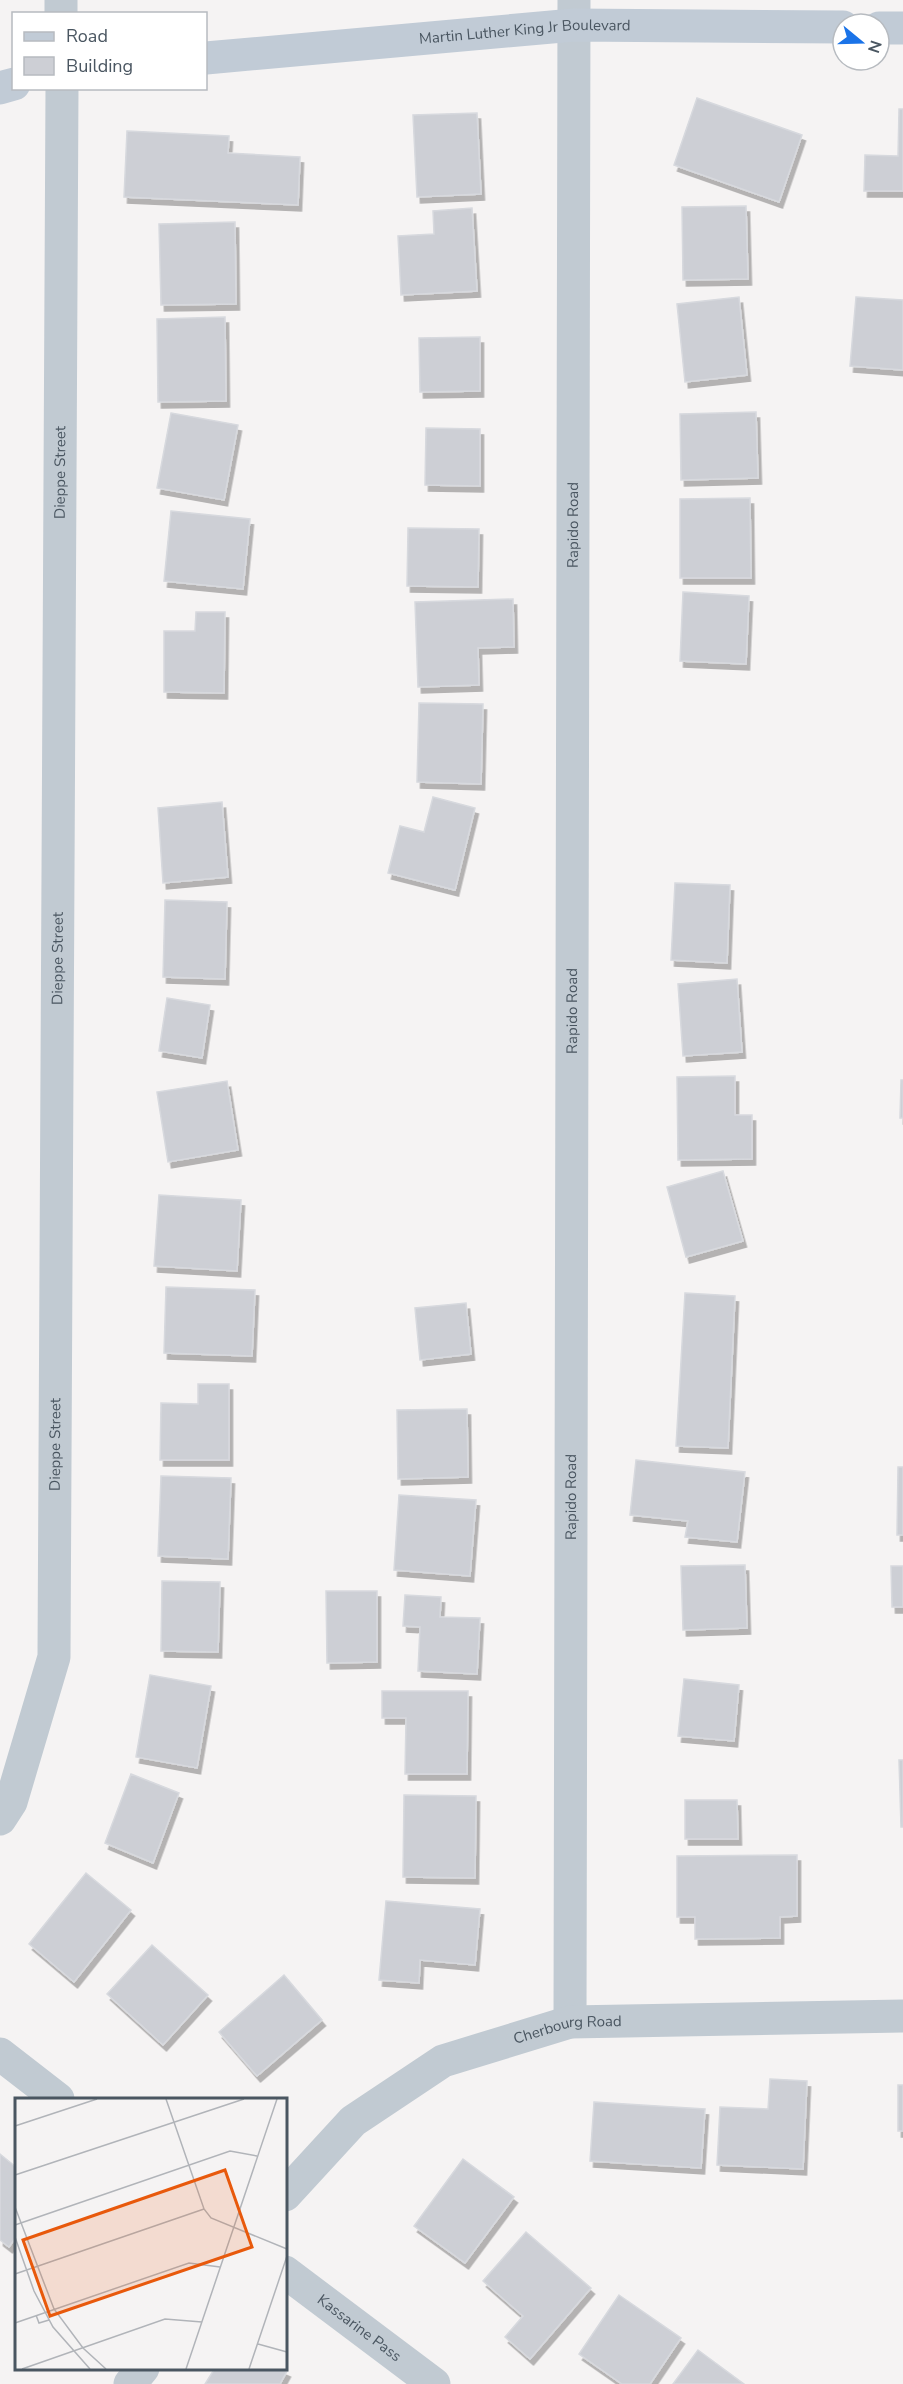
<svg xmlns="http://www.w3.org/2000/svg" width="903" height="2384" viewBox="0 0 903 2384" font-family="'Nunito Sans',sans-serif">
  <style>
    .building { fill: #cdcfd5; stroke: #d7d9de; stroke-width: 1.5; filter: url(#shadow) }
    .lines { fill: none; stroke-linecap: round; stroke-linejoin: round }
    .minor { stroke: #c1cad2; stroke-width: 33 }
    .secondary { stroke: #c1cbd6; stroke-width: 33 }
    .labels { text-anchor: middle; stroke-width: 4.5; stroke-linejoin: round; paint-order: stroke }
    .street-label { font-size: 15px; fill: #4a5661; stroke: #fff }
    .inset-road { fill: none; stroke: #b1b4b9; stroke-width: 1.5 }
    .view { fill: #e8590c; fill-opacity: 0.15; stroke: #e8590c; stroke-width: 3 }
    .inset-edge { fill: none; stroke: #4a5661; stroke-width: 3 }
  </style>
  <defs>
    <filter id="shadow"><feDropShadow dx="3.5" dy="6" stdDeviation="0" flood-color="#0004"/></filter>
  </defs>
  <rect width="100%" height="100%" fill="#f5f3f3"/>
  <g class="building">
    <polygon points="697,98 802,135 779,202 674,165"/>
    <polygon points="899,109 903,109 903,191 864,191 865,155 898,156"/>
    <polygon points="477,113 481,194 417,197 413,115"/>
    <polygon points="127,131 229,136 228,153 300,157 298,205 124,197"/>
    <polygon points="746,206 748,279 683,280 682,207"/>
    <polygon points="472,208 477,291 401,295 398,236 434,234 433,211"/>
    <polygon points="235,222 236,304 161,305 159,224"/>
    <polygon points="739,297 747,375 685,382 677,304"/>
    <polygon points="856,297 903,300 903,370 850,366"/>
    <polygon points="225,317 226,401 158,402 157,319"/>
    <polygon points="480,337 480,391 420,392 419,338"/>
    <polygon points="756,412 758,478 681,480 680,414"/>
    <polygon points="171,413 238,425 224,500 157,488"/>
    <polygon points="426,428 480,429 480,486 425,485"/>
    <polygon points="750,498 751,578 680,578 680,499"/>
    <polygon points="171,511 250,519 243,589 164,581"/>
    <polygon points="408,528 479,529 478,587 407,586"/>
    <polygon points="683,592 749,596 746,664 680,661"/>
    <polygon points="513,599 514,647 478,648 479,685 418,687 415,602"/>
    <polygon points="196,612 225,612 224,693 164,692 164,631 195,631"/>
    <polygon points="419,703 483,704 481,784 417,782"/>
    <polygon points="433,797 475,808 455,890 388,873 400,826 424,832"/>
    <polygon points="222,802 228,877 163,883 158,808"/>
    <polygon points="675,883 730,885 727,963 671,960"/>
    <polygon points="165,900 227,902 225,979 163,977"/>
    <polygon points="737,979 742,1052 683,1056 678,984"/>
    <polygon points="167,998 210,1005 202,1058 159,1051"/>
    <polygon points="735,1076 735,1115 752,1115 752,1159 678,1160 677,1077"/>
    <polygon points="901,1080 903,1080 903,1118 900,1118"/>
    <polygon points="227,1081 238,1150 168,1162 157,1092"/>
    <polygon points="723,1171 743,1241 686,1257 667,1187"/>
    <polygon points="159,1195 241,1200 237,1271 154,1266"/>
    <polygon points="166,1287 255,1290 252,1356 164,1353"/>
    <polygon points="685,1293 735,1296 728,1448 676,1446"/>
    <polygon points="466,1303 471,1354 420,1360 415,1308"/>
    <polygon points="198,1384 229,1384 229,1460 160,1460 161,1403 198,1404"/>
    <polygon points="467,1409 468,1477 398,1479 397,1410"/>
    <polygon points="636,1460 745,1472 737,1542 685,1537 688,1521 630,1515"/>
    <polygon points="898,1467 903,1467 903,1535 897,1535"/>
    <polygon points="161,1476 231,1478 228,1559 158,1556"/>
    <polygon points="399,1495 476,1500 470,1576 394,1570"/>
    <polygon points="745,1565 747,1628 683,1630 681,1566"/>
    <polygon points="891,1566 903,1566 903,1607 892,1607"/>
    <polygon points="162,1581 220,1582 218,1652 161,1651"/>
    <polygon points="326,1591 377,1591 377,1662 327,1663"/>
    <polygon points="405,1595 441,1597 440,1617 480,1618 477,1674 418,1671 420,1627 403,1626"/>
    <polygon points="150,1675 211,1686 197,1768 136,1757"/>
    <polygon points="684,1679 739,1685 734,1741 678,1736"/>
    <polygon points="382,1691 468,1691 467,1774 405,1774 406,1718 382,1718"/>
    <polygon points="899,1760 903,1760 903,1827 901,1827"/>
    <polygon points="131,1774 179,1793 153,1863 105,1843"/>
    <polygon points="404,1795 476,1796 475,1878 403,1877"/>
    <polygon points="685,1800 737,1800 738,1839 685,1839"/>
    <polygon points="797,1855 797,1916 780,1917 780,1938 695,1939 695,1917 677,1917 677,1856"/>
    <polygon points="86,1873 131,1910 74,1982 29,1944"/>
    <polygon points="386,1901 480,1909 475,1965 420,1960 419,1983 379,1980"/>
    <polygon points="152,1945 208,1995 163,2045 107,1994"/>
    <polygon points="284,1975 322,2020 257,2076 219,2032"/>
    <polygon points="770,2079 807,2081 803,2169 717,2165 720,2107 768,2109"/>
    <rect x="898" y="2085" width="5" height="46"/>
    <polygon points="594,2102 705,2109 701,2168 590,2161"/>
    <polygon points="0,2154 16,2167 16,2237 9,2247 0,2240"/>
    <polygon points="463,2159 514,2197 465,2263 414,2226"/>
    <polygon points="526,2232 591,2288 530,2359 505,2337 523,2316 483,2281"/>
    <polygon points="619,2295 681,2338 650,2384 622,2384 579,2354"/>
    <polygon points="698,2350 744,2384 673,2384"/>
    <polygon points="215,2368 280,2368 287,2371 280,2384 205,2384"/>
  </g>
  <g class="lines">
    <g class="minor">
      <polyline points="61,0 61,14"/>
      <path id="s1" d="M0 1819 11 1802 54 1657 62 88"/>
      <path id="s2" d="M570 2022 574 0"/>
      <polyline points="0,2054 58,2099"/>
      <path id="s3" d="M285 2195 353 2121 443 2061 570 2022 903 2016"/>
      <path id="s4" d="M285 2272 434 2384"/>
      <polyline points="130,2384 143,2368"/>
    </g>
    <g class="secondary">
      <polyline points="879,28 903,28"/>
      <path id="s5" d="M206 58 574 25 843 27"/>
      <polyline points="0,88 14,84"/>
    </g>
  </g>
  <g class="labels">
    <g class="street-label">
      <text dy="5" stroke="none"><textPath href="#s5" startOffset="320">Martin Luther King Jr Boulevard</textPath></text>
      <text dy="5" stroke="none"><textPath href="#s1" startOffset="1356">Dieppe Street</textPath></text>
      <text dy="5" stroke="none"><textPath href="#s2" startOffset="1497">Rapido Road</textPath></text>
      <text dy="5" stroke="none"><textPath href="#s1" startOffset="870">Dieppe Street</textPath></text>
      <text dy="5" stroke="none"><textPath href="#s2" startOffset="1011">Rapido Road</textPath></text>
      <text dy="5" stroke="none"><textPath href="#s1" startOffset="384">Dieppe Street</textPath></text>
      <text dy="5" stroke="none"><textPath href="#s2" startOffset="525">Rapido Road</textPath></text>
      <text dy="5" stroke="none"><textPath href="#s3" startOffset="338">Cherbourg Road</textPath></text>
      <text dy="5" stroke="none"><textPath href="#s4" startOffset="93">Kassarine Pass</textPath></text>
    </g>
  </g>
  <g transform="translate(15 2098)">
    <rect width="272" height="272" fill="#f5f3f3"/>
    <path class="inset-road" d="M151 1 189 111 196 120 272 151M0 28 82 1M0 77 229 1M0 109 39 211 68 250 91 271M0 127 215 53 242 58M0 139 19 193 38 229 75 271M0 176 189 111M21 217 24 225 34 222M0 225 174 165 205 169M243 246 272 254M7 271 150 221 187 224M171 271 262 1M234 271 272 158"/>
    <path class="view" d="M210 72 237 149 35 218 8 142Z"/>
    <rect width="272" height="272" class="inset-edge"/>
  </g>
  <rect x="12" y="12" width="195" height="78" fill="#ffffff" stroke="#b7bbc0" stroke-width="1.5"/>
  <rect x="24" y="32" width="30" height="9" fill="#c1cbd6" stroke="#b7bbc0" stroke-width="1.5"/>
  <text x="66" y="42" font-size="18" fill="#4a5661">Road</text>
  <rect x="24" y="57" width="30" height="18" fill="#cdcfd5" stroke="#b7bbc0" stroke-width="1.5"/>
  <text x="66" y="72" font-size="18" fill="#4a5661">Building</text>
  <g transform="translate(861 42) rotate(109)"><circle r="28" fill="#ffffff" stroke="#b7bbc0" stroke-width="1.5"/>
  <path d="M0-4.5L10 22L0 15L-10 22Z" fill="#1a73e8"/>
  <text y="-9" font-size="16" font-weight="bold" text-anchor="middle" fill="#4a5661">N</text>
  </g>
</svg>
